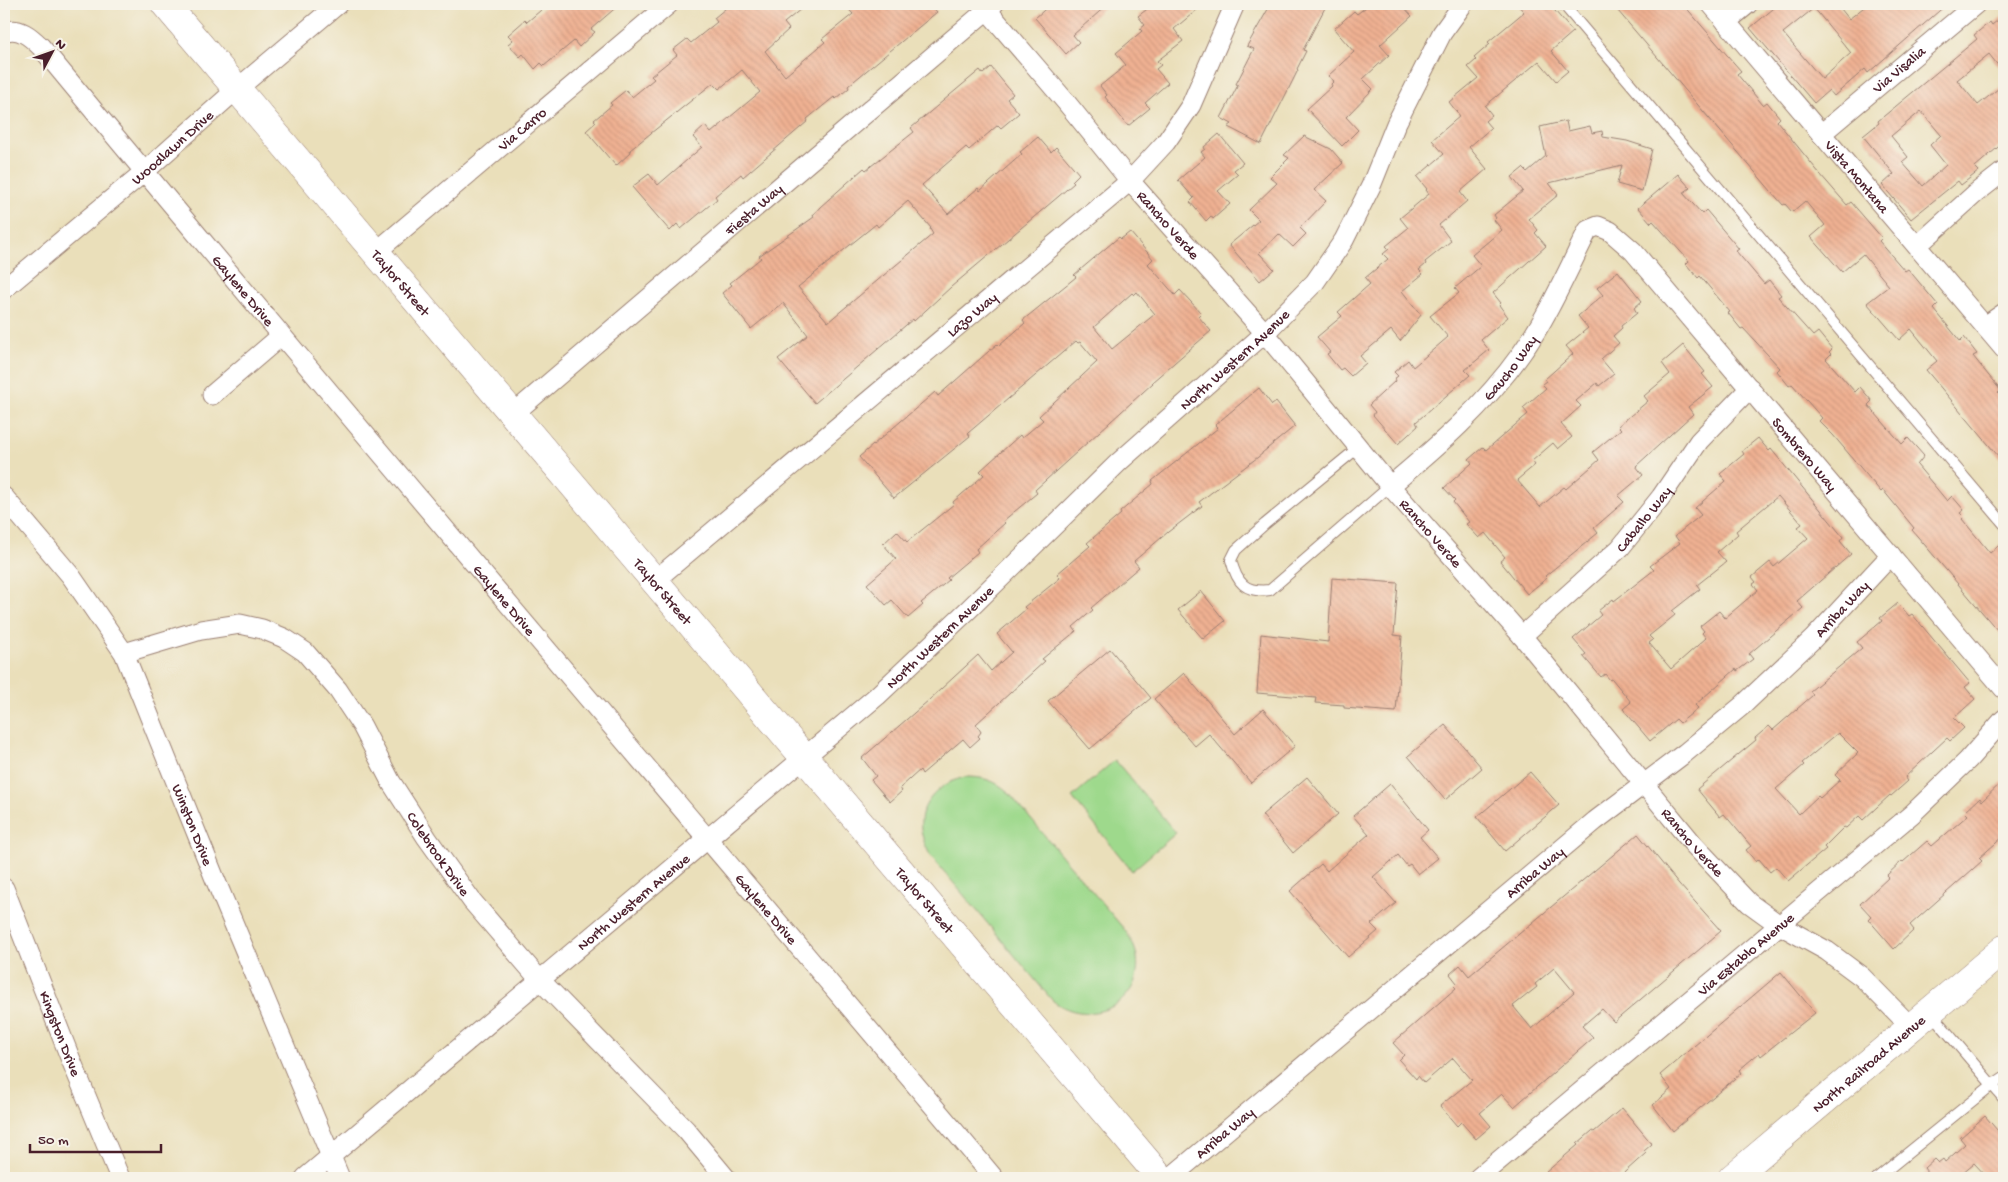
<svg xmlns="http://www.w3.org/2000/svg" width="2008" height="1182" viewBox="0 0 2008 1182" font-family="'Gochi Hand',sans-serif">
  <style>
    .pitch { fill: #9ed98c; stroke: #747c5c }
    .building { fill: url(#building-back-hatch); fill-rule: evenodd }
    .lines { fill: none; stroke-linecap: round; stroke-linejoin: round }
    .lane-casing { stroke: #9a7f72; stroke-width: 12 }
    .street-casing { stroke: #9a7f72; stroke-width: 21 }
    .secondary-casing { stroke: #9a7f72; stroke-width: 29 }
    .lane { stroke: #fff; stroke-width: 10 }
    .street { stroke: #fff; stroke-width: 19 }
    .secondary { stroke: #fff; stroke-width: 28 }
    .labels { text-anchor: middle; stroke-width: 5; stroke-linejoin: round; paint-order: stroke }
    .street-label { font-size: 15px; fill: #4a1f2b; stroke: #f7f3e8 }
  </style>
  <defs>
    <pattern id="building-back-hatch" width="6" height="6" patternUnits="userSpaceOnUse" patternTransform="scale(1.25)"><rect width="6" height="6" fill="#efb192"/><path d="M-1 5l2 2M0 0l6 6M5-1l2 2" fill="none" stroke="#ce987e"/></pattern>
  </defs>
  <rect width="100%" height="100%" fill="#f7f3e8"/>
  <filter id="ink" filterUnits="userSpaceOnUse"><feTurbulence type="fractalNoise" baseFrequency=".02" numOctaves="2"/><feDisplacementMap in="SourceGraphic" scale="10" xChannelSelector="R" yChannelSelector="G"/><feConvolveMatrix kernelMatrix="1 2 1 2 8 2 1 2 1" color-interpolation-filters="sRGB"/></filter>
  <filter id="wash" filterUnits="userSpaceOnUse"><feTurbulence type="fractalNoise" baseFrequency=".0096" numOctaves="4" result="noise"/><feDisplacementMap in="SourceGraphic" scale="20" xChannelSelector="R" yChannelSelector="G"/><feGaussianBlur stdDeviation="1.12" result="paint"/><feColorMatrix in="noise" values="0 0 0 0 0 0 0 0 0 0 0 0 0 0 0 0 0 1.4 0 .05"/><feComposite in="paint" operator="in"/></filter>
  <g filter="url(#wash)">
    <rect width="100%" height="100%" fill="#eadfba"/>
    <g class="pitch">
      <polygon points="1115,760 1176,833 1132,871 1072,797"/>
      <path d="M966 777C983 777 994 780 1007 791L1124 929C1130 938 1135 946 1137 957 1144 1005 1088 1029 1052 1000L930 855C926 847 922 838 921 829 918 803 942 781 966 777Z"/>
    </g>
    <g id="blocks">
      <g class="building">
        <polygon points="548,4 620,4 591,29 595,32 579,47 574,41 544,66 541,63 535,69 523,54 520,57 508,44 513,40 508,35 525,20 527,22"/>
        <polygon points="731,4 807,4 784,23 789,29 765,51 785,76 825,42 822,39 853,14 844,4 930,4 937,12 848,86 849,88 836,99 834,97 807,119 808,121 743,177 741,174 715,196 717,199 681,229 677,224 670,231 632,187 649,174 658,185 702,147 693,137 705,126 711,133 760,92 742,70 719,89 713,83 630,150 631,152 616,166 586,131 596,122 594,120 612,105 610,103 626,90 632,97 654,79 651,76 677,55 673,50 687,39 691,43 717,22 714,18"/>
        <polygon points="1051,4 1108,4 1073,35 1079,42 1066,54 1035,18"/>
        <polygon points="1154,4 1204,4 1174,29 1183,41 1157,61 1161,65 1156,69 1168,83 1145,103 1150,108 1128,126 1105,97 1107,95 1100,86 1126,65 1116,53 1142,31 1140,29 1145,25 1138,16"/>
        <polygon points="1271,4 1327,4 1303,50 1306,51 1297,69 1298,70 1261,144 1228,127 1232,124 1221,118 1238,85 1236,84 1254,49 1247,46"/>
        <polygon points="1370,4 1401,4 1412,16 1380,45 1389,55 1363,79 1373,89 1346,117 1358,130 1342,146 1307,109 1332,86 1331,84 1334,81 1328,76 1354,52 1334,29 1354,11 1357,14"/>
        <polygon points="1517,4 1549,4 1573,32 1551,51 1568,71 1556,81 1539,61 1485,106 1492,115 1485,121 1491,128 1469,147 1487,169 1460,192 1467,201 1439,225 1451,241 1425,262 1426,264 1419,270 1423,274 1402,291 1421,315 1400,341 1391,330 1360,356 1366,363 1351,376 1343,368 1340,370 1327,354 1330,352 1317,337 1342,316 1338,312 1370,284 1365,278 1388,259 1383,254 1389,249 1386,246 1408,228 1400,218 1429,194 1426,190 1427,189 1417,177 1444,154 1432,140 1460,116 1449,102 1478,78 1468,67 1476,60 1474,58 1490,44 1488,42 1524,12"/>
        <polygon points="1612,4 1683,4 1727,55 1741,71 1737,74 1763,105 1767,102 1780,118 1777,121 1820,174 1847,205 1851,202 1882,238 1879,241 1905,271 1908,269 1938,305 1934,309 1960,341 1964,337 1977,354 1973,356 2001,391 1998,393 2004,401 2004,463 1926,370 1937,361 1911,329 1899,340 1867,303 1889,286 1863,254 1842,272 1811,237 1825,225 1805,201 1792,212 1785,204 1783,205"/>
        <path d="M1779 4H1837L1849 19 1868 4H1947L1868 73 1865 69 1834 96 1829 90 1814 103 1750 28ZM1814 8 1851 53 1822 79 1783 33Z"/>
        <path d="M2004 15V73L1989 54 1957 80 1978 105 2004 84V142L1975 167 1979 171 1961 185 1958 181 1911 219 1882 185 1894 174 1863 136 1879 123 1878 121 1977 39 1974 35 1990 22 1992 25ZM1921 111 1941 135 1930 145 1946 165 1923 186 1902 162 1908 157 1891 136Z"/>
        <path d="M991 67 1013 94 1007 99 1019 113 1001 128 998 125 969 150 966 147 922 185 948 214 978 188 980 191 1022 154 1020 152 1038 137 1051 152 1056 147 1079 174 1072 181 1074 183 1059 196 951 287 914 321 913 319 815 403 778 359 808 335 783 303 751 329 722 293 732 285 730 283 761 258 759 256 814 217 813 215 820 207 864 168 866 170 914 132 911 128 956 90 980 70 983 74ZM908 201 931 228 930 229 933 234 828 322 798 287 876 224 878 227Z"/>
        <polygon points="1566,121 1568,131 1590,126 1592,133 1602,131 1603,137 1627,141 1652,149 1642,191 1617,184 1622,165 1549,183 1558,195 1529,219 1538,230 1535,233 1546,246 1493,293 1501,303 1499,305 1508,317 1481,340 1489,350 1465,370 1470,375 1416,422 1418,426 1398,444 1373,415 1375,412 1369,405 1395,381 1394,379 1398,376 1394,372 1408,360 1413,367 1448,337 1430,316 1459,293 1455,288 1481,266 1472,255 1502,230 1494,220 1496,218 1494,215 1523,191 1512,177 1523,168 1527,172 1546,156 1540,127"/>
        <polygon points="1219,134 1243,163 1234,170 1238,174 1218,191 1230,204 1213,219 1211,216 1206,221 1190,202 1194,198 1178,180 1205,157 1201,152 1205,149 1204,147"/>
        <polygon points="1304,136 1331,149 1343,163 1314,190 1326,201 1300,228 1306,234 1293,247 1279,234 1259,253 1274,269 1260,281 1229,245 1259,220 1249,210 1277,183 1270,177 1289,158 1284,155"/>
        <polygon points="1678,174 1690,188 1683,193 1702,214 1706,210 1739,249 1736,251 1764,284 1769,280 1781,295 1778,297 1813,336 1818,332 1832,349 1829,352 1831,354 1826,359 1855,392 1860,387 1872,401 1868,405 1902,444 1908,438 1924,456 1917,465 1947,501 1952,496 1964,510 1960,513 1964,517 1962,519 1990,553 2004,541 2004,638 1912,530 1914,528 1883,490 1881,492 1833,435 1819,421 1822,418 1792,384 1789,386 1777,371 1780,368 1743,328 1741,329 1728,313 1730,312 1700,276 1698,278 1686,264 1689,261 1653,221 1651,223 1638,208"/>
        <path d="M1130 232 1153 259 1148 264 1175 295 1180 290 1201 313 1198 316 1211 331 1152 382 1153 383 1035 490 1037 493 1003 521 1005 523 976 549 978 552 947 578 949 580 921 603 923 605 908 618 892 600 886 605 867 584 896 559 883 544 897 531 907 542 954 504 953 502 984 475 980 471 1020 435 1022 438 1043 420 1039 416 1097 362 1080 342 1078 343 1076 341 968 433 970 436 894 498 859 457 935 392 938 396 997 344 999 346 1025 323 1023 320 1076 277 1074 275 1119 237 1121 239ZM1137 292 1155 314 1112 349 1094 327 1132 293 1134 295Z"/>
        <polygon points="1618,271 1642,301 1634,308 1637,313 1621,326 1622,328 1613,336 1619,343 1601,359 1614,374 1599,386 1597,383 1576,401 1581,406 1561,424 1572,437 1558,449 1553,443 1532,461 1535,465 1517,480 1540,507 1564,487 1566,489 1599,460 1593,452 1621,429 1618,426 1648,401 1644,396 1670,374 1662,363 1683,345 1705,372 1702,374 1713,387 1688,407 1693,414 1636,466 1643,475 1618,496 1624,502 1594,528 1598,533 1545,576 1547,578 1527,594 1500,561 1505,557 1485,533 1479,538 1466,524 1469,522 1453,502 1455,500 1444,488 1472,463 1469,459 1483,447 1486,450 1528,414 1523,408 1546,388 1542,384 1546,381 1545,379 1573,354 1566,346 1588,328 1578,316 1603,295 1597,288"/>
        <polygon points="1259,388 1272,405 1276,402 1295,426 1262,453 1262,454 1199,502 1202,506 1168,532 1134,561 1139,567 1091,608 1093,610 1073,627 1076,631 1042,659 1045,661 976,724 981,732 978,736 980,738 970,747 963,739 922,774 920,770 900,788 902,791 890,802 871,780 876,776 862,758 929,700 978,655 991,671 1012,652 997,634 1026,609 1024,607 1060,578 1057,574 1090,546 1087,543 1121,514 1120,512 1153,484 1152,481 1218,428 1215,425"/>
        <path d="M1758 438 1769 451 1771 449 1843 537 1840 541 1851 554 1797 601 1803 608 1749 654 1753 659 1737 671 1736 669 1695 705 1698 708 1680 723 1676 719 1650 741 1623 709 1631 702 1612 679 1610 680 1605 674 1601 677 1583 656 1586 654 1573 639 1601 615 1598 611 1613 599 1614 601 1654 570 1650 566 1680 543 1675 536 1701 515 1695 508 1726 481 1720 474 1744 454 1742 451ZM1778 496 1802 524 1798 527 1808 538 1774 567 1770 562 1752 577 1756 582 1753 584 1758 590 1725 618 1719 611 1700 626 1704 631 1702 633 1706 638 1671 669 1649 643 1653 640 1649 636 1675 615 1672 611 1700 589 1697 585 1726 562 1717 552 1738 534 1736 531Z"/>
        <polygon points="1332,578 1398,583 1394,635 1402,636 1396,712 1344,708 1344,705 1315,703 1316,698 1257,693 1261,634 1328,642"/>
        <polygon points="1201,591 1225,621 1203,639 1178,610"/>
        <path d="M1898 603 1909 616 1912 614 1970 683 1965 687 1975 699 1954 718 1964 728 1950 741 1947 738 1905 777 1908 781 1891 796 1890 795 1863 820 1859 816 1846 828 1844 827 1824 847 1826 849 1788 881 1776 867 1770 872 1759 859 1756 862 1746 850 1751 846 1724 814 1720 817 1697 789 1756 740 1755 738 1769 726 1773 730 1813 695 1810 691 1862 648 1857 642 1882 621 1880 618ZM1838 733 1858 753 1835 775 1840 780 1820 798 1818 796 1799 814 1776 789 1804 765 1802 763Z"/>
        <polygon points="1110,649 1151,698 1090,749 1048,701"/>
        <polygon points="1184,673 1235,734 1263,709 1295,746 1251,783 1209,734 1195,746 1154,699"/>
        <polygon points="1445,725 1482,768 1445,800 1408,756"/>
        <polygon points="1530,772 1559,805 1505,851 1477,817"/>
        <polygon points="1307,777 1338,814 1293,853 1262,815"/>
        <polygon points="2004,780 2004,836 1979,858 1982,861 1910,925 1914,930 1894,949 1868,919 1871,916 1860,904 1889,877 1887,875 1902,861 1903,862 1927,841 1932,846 1968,815 1965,812 1980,798 1982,801"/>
        <polygon points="1390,784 1428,830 1420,837 1438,858 1418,874 1410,864 1407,866 1398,855 1373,877 1396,903 1371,924 1378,931 1348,957 1290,891 1321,864 1327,871 1369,834 1353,816"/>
        <path d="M1638 834 1679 884 1721 931 1614 1022 1602 1009 1582 1026 1593 1038 1514 1107 1502 1094 1480 1113 1491 1126 1476 1139 1461 1122 1457 1126 1440 1106 1472 1080 1453 1058 1424 1083 1418 1076 1416 1079 1399 1060 1404 1055 1393 1043 1456 988 1454 986 1457 983 1450 974 1460 965 1469 976ZM1554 968 1574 992 1532 1029 1513 1006 1537 987 1535 984Z"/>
        <polygon points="1781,972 1815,1013 1761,1056 1759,1053 1739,1070 1741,1073 1673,1131 1653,1105 1671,1089 1660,1075"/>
        <polygon points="1622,1108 1652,1144 1644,1151 1646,1153 1626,1171 1618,1178 1539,1178 1578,1145 1577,1144 1592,1131 1594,1132"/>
        <polygon points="1985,1116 2004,1138 2004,1178 1988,1178 1974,1163 1956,1178 1921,1178 1927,1172 1924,1168 1934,1159 1938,1163 1943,1159 1945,1162 1965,1144 1960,1138"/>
      </g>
    </g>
  </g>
  <g filter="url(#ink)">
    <use href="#blocks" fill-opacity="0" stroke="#9a7f72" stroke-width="1"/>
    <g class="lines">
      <defs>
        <g id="lane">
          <polyline points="1563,4 2004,524"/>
          <path d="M1359 447 1265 524 1236 550 1231 560C1237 583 1245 593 1270 590L1390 486"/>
          <polyline points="1930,1012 2004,1099"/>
          <polyline points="1877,1178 1992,1085 2004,1077"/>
        </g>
        <g id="street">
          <path id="s1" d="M982 4 1066 102 1130 181 1265 333 1390 486 1522 636 1694 845 1749 903 1778 924 1827 951 1862 977 1911 1027"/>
          <path id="s2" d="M1711 4 2004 349"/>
          <polyline points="1726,22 1748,4"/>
          <path id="s3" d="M4 32C19 26 31 37 41 47 355 427 677 801 994 1178"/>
          <path id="s4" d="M1821 134 1976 4"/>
          <polyline points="1917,246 1976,193 2004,171"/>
          <path id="s5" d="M376 252 669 4"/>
          <path id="s6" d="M4 289 144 172 237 89 338 4"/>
          <polyline points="1985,326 2004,313"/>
          <polyline points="212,395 281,336"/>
          <path id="s7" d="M513 414 994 4"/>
          <path id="s8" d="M1390 486C1439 445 1484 406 1521 354 1547 318 1568 270 1588 230L1598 226 1610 231 1633 251 2004 689"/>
          <path id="s9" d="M4 497 71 576 124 653 215 879 340 1178"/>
          <path id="s10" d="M654 581 1130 181 1166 142 1191 105 1235 4"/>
          <path id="s11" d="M1522 636 1620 548 1661 497 1699 441 1750 388"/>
          <path id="s12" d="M124 653 201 630 240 624 262 629 284 638 305 652 338 690 362 726 391 782 427 838 472 901 539 979 686 1130 726 1178"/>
          <path id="s13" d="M4 888 69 1055 120 1178"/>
          <path id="s14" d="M305 1178 877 696 968 610 1119 462 1265 333 1315 282 1344 240 1371 186 1396 124 1442 33 1463 4"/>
          <path id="s15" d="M1170 1178 1595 821 1685 753 1743 705 1813 639 1891 555"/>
          <path id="s16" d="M1478 1178 1912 814 1968 760 2004 719"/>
        </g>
        <g id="secondary">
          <path id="s17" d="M165 4 1161 1178"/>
          <path id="s18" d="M1732 1178 2004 949"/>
        </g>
      </defs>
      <use href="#lane" class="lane-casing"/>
      <use href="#street" class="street-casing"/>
      <use href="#secondary" class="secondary-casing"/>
      <use href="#lane" class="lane"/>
      <use href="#street" class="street"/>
      <use href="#secondary" class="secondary"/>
    </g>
  </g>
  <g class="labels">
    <g class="street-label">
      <text dy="5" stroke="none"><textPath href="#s4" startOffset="101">Via Visalia</textPath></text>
      <text dy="5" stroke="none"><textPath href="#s5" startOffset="191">Via Carro</textPath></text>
      <text dy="5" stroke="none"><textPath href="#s6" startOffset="220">Woodlawn Drive</textPath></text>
      <text dy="5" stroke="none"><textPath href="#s2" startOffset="226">Vista Montana</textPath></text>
      <text dy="5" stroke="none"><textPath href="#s7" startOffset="316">Fiesta Way</textPath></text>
      <text dy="5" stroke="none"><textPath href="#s1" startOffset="289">Rancho Verde</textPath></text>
      <text dy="5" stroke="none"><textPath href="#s17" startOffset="365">Taylor Street</textPath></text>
      <text dy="5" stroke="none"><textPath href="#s3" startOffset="359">Gaylene Drive</textPath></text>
      <text dy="5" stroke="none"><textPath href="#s10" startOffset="415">Lazo Way</textPath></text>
      <text dy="5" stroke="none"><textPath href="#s14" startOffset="1239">North Western Avenue</textPath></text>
      <text dy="5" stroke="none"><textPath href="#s8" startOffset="169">Gaucho Way</textPath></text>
      <text dy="5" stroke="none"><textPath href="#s8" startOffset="648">Sombrero Way</textPath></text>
      <text dy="5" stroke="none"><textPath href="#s11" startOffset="169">Caballo Way</textPath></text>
      <text dy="5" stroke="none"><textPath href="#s1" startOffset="694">Rancho Verde</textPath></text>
      <text dy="5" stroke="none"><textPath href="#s17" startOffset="770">Taylor Street</textPath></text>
      <text dy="5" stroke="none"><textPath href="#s3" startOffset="764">Gaylene Drive</textPath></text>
      <text dy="5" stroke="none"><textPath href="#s15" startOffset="881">Arriba Way</textPath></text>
      <text dy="5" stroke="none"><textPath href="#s14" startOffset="834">North Western Avenue</textPath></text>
      <text dy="5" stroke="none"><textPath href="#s9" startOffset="382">Winston Drive</textPath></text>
      <text dy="5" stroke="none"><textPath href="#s1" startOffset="1099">Rancho Verde</textPath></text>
      <text dy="5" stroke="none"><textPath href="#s12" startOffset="434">Colebrook Drive</textPath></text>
      <text dy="5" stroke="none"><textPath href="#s15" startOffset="476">Arriba Way</textPath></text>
      <text dy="5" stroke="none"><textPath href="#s17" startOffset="1175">Taylor Street</textPath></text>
      <text dy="5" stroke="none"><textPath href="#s14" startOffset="429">North Western Avenue</textPath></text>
      <text dy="5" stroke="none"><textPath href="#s3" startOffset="1169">Gaylene Drive</textPath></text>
      <text dy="5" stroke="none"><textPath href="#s16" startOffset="349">Via Establo Avenue</textPath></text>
      <text dy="5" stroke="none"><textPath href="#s13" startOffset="156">Kingston Drive</textPath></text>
      <text dy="5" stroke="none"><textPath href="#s18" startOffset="178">North Railroad Avenue</textPath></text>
      <text dy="5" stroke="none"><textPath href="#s15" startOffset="71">Arriba Way</textPath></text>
    </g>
  </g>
  <rect width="2008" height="1182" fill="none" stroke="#f7f3e8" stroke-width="20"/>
  <g transform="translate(52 52) rotate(49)" stroke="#f7f3e8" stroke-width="4" paint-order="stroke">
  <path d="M0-4L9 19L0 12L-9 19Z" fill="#4a1f2b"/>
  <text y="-8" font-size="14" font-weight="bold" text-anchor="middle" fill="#4a1f2b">N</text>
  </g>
  <path d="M30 1144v8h131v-8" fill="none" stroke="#4a1f2b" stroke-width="2.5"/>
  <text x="38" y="1144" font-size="15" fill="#4a1f2b" stroke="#f7f3e8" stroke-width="4" paint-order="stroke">50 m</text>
</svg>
